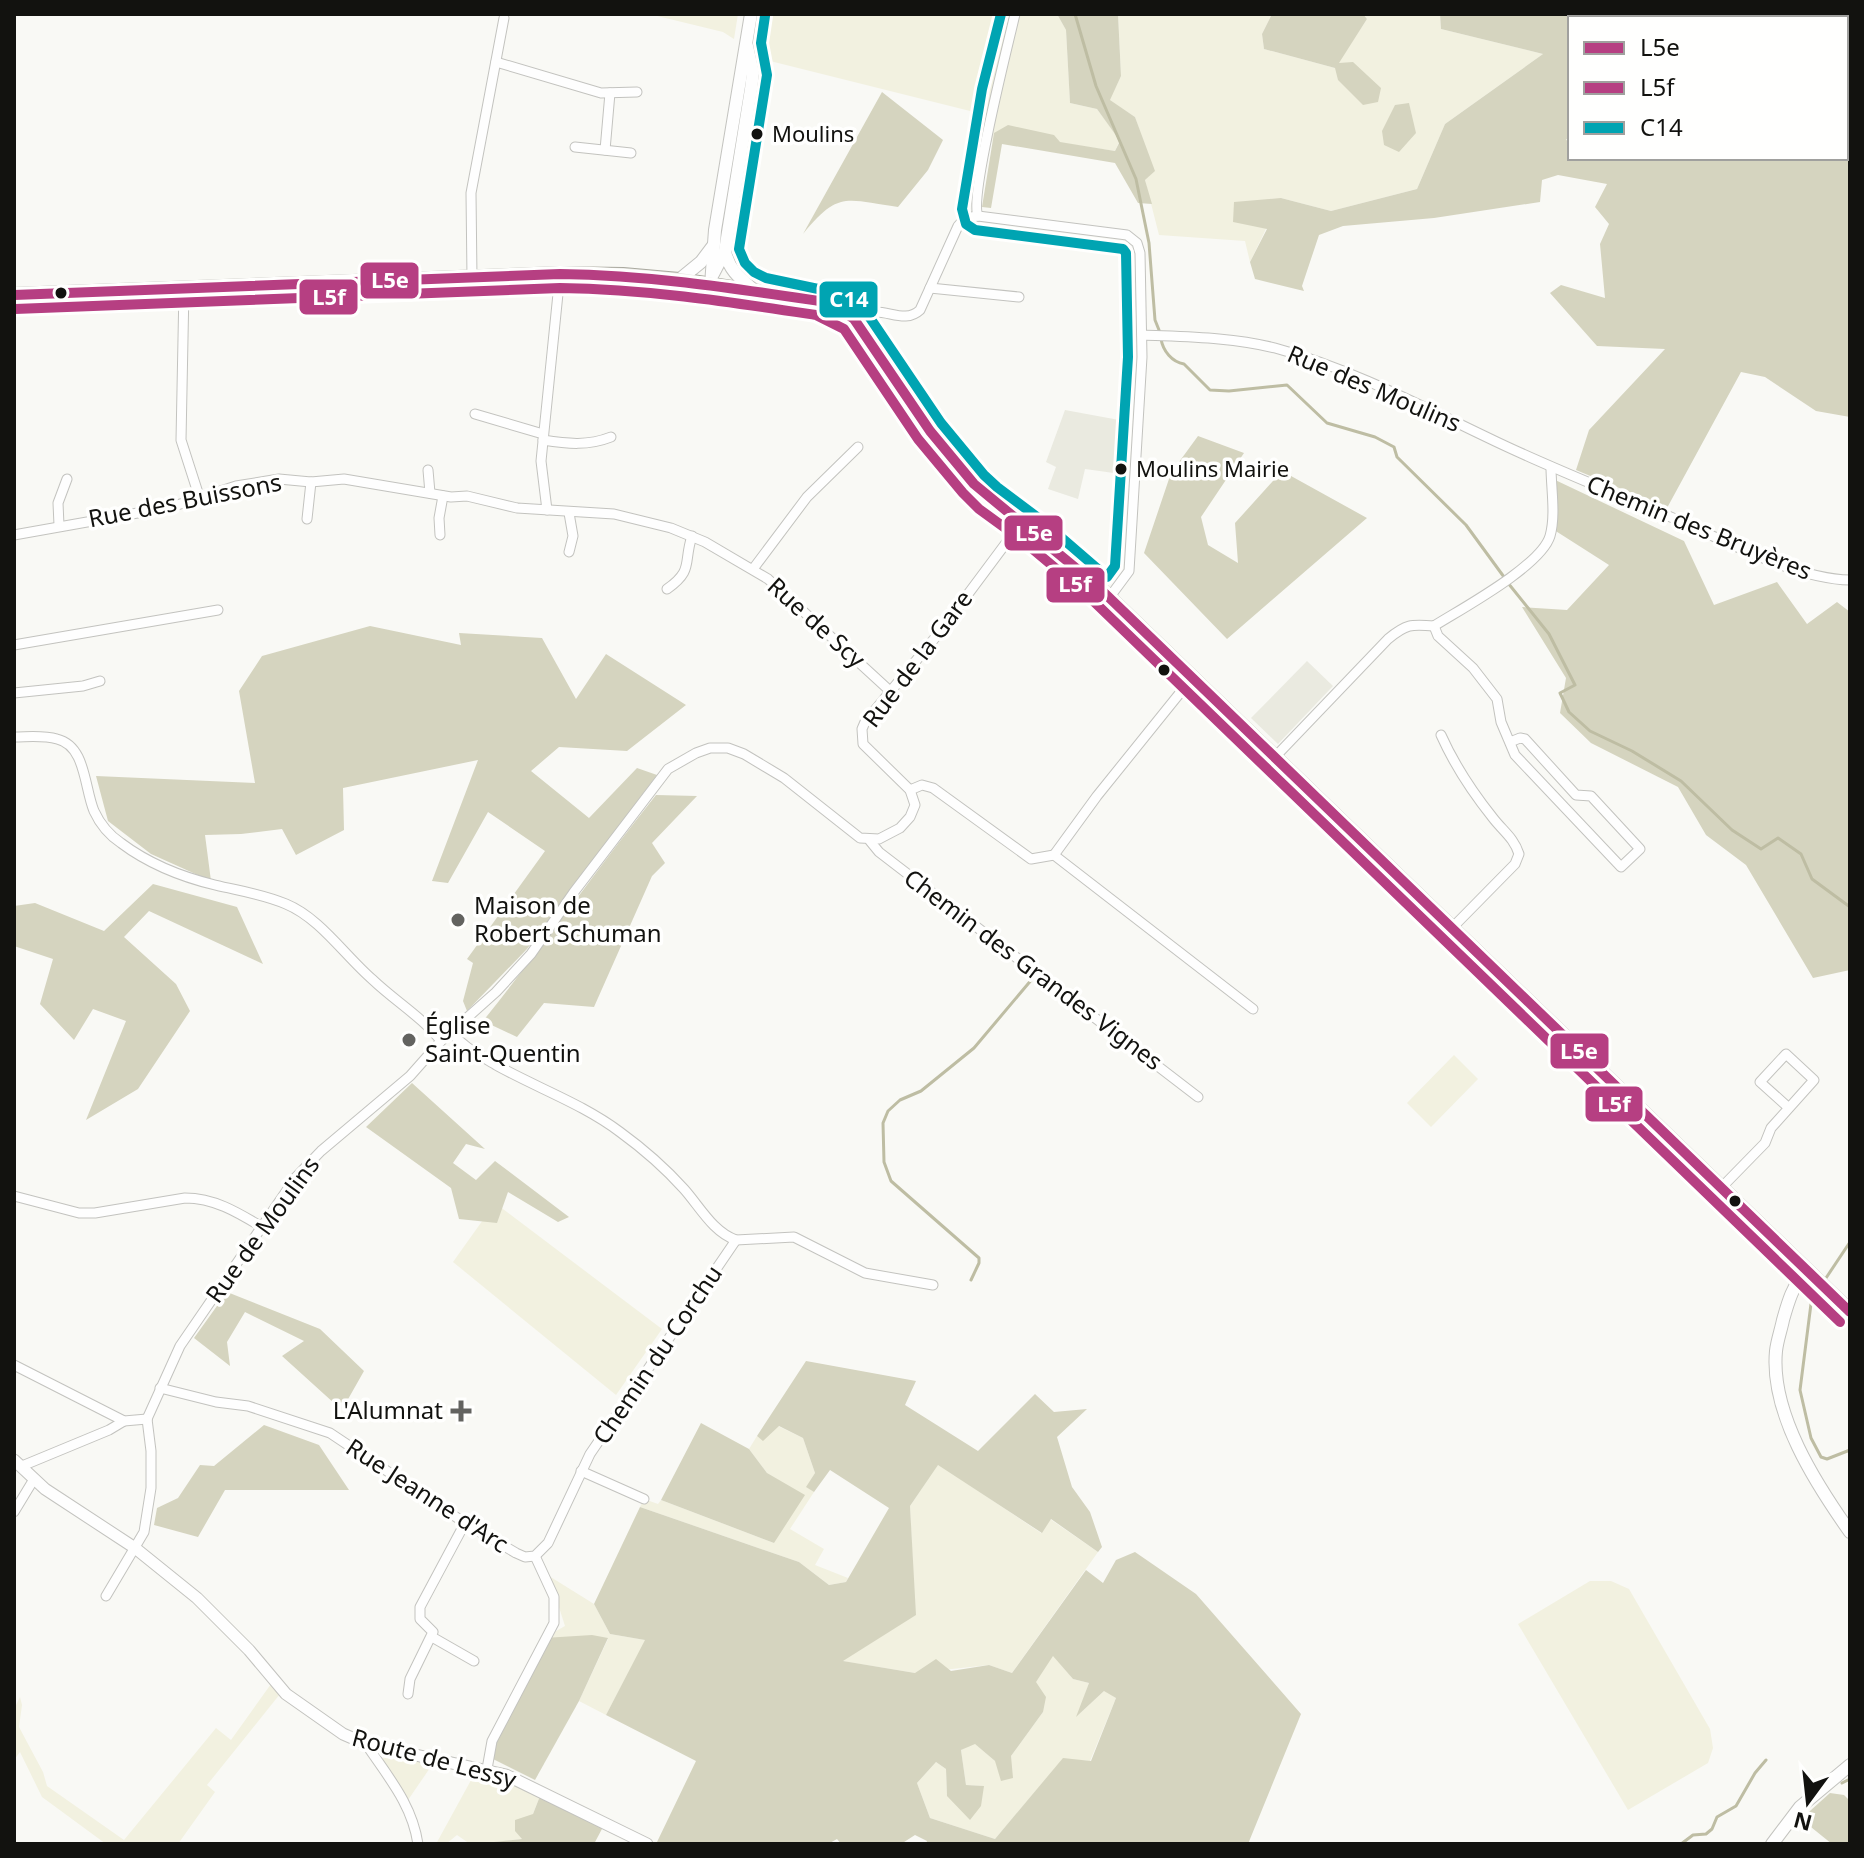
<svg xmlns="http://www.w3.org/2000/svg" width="1864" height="1858" viewBox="0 0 1864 1858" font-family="'Noto Sans',sans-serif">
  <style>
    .built { fill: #eaeae0 }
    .green { fill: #f2f1e0 }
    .forest { fill: #d5d4bf; fill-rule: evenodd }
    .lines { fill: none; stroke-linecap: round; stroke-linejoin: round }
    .stream { stroke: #bebda3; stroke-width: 3 }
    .minor-casing { stroke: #c3c3bf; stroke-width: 11 }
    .tertiary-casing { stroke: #c3c3bf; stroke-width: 13 }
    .secondary-casing { stroke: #c3c3bf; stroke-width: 14 }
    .primary-casing { stroke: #aaa99f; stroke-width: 16 }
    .minor { stroke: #fefefe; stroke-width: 9 }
    .tertiary { stroke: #fefefe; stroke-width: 11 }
    .secondary { stroke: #fefefe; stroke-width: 12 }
    .primary { stroke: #e9e9e4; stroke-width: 14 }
    .bus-1-casing { stroke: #fffffe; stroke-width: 16 }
    .bus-2-casing { stroke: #fffffe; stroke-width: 16 }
    .bus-3-casing { stroke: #fffffe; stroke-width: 16 }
    .bus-1 { stroke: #b63f82; stroke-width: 10 }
    .bus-2 { stroke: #b63f82; stroke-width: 10 }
    .bus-3 { stroke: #00a4b2; stroke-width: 10 }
    .bus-dot { fill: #12120f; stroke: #fffffe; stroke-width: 3 }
    .poi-dot { fill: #636360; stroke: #fffffe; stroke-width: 3 }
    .labels { text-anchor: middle; stroke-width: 7; stroke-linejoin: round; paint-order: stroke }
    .bus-label { font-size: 22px; fill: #12120f; stroke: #fffffe; text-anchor: start }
    .street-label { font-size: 24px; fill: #12120f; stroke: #fffffe }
    .poi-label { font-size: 24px; fill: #12120f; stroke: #fffffe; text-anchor: start }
    .line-badge { stroke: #fffffe; stroke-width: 3 }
    .badge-label { font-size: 22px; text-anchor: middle; font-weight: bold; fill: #fff }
  </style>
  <rect width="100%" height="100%" fill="#f9f9f5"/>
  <g class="built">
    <polygon points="1065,410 1130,422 1128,475 1085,469 1078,499 1048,489 1056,467 1046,462"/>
    <polygon points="1307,661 1333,686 1278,744 1251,718"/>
  </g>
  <g class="green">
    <polygon points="649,14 738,14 734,39 723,32"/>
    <polygon points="761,14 1057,14 1066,30 1070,103 1097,109 1120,140 1115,151 994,133 992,142 975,139 978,113 766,60 756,54"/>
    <polygon points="1118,14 1272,14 1262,34 1264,49 1335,68 1367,19 1363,14 1440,14 1441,29 1543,54 1445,124 1417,189 1331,211 1281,198 1250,262 1245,241 1159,235 1145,180 1154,171 1135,117 1109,100 1121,76"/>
    <polygon points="1454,1055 1478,1079 1431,1127 1407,1103"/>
    <polygon points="495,1203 662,1329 616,1395 453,1262"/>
    <polygon points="778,1426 803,1438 815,1473 807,1487 814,1492 790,1529 824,1549 815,1565 848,1578 846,1582 829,1585 799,1562 640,1507 644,1499 658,1504 661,1500 774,1543 767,1473 749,1449 757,1436 763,1440"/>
    <polygon points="938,1464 1041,1533 1050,1519 1098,1552 1012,1673 989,1665 915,1673 842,1661 915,1615 910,1506"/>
    <polygon points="549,1576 594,1604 610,1634 646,1640 606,1715 579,1701 608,1639 544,1638 565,1626"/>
    <polygon points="1590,1581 1611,1581 1629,1589 1710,1729 1713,1748 1708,1763 1628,1810 1518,1624"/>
    <polygon points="1053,1655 1073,1679 1089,1683 1078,1715 1105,1690 1116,1698 1090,1761 1063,1759 995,1839 930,1818 917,1783 936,1762 946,1769 947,1796 983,1786 966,1785 961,1750 974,1743 995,1761 1011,1756 1043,1712 1035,1682"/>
    <polygon points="271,1684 280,1694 207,1785 215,1792 178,1844 106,1844 42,1797 20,1752 14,1760 14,1709 20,1697 22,1705 19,1727 43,1772 47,1786 124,1840 216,1728 231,1740"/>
    <polygon points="387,1752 434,1762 408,1800 382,1760"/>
    <polygon points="476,1771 504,1780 540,1796 523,1839 495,1842 494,1844 470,1844 457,1835 446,1844 436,1844"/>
  </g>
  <g class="forest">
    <polygon points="1057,14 1118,14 1121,76 1110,100 1135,117 1155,171 1145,180 1152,204 1138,203 1115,163 1002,144 991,208 982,207 994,133 1008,125 1054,135 1060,142 1115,151 1120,141 1097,109 1070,103 1066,30"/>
    <polygon points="1272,14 1363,14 1367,19 1339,63 1353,62 1381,88 1378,102 1363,105 1338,80 1335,68 1264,49 1262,34"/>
    <polygon points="1440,14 1550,14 1586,18 1570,18 1570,135 1566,140 1570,141 1570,158 1762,158 1766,161 1775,158 1846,158 1846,145 1850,146 1850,417 1816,411 1765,377 1741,372 1667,508 1576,470 1589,430 1665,349 1597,346 1550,293 1561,285 1605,298 1600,244 1609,224 1595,207 1607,184 1558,175 1542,180 1540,202 1434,218 1343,226 1319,235 1302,286 1304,291 1255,279 1250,262 1267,229 1233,222 1234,202 1281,198 1331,211 1417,189 1445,124 1543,54 1441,29"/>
    <path d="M882 92 943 140 928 170 898 207C846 200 839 190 803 234Z"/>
    <polygon points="1409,103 1416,133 1399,152 1384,145 1382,131 1395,105"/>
    <polygon points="1198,436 1244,453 1201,517 1208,545 1238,563 1235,523 1282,471 1367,518 1227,639 1144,553 1171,473"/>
    <polygon points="1551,478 1684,541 1714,605 1777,582 1807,624 1837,602 1850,612 1850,970 1813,978 1746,865 1706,835 1678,787 1591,743 1560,713 1566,678 1522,607 1567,610 1609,565 1551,528"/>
    <polygon points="370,626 461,645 459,633 542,638 576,699 606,654 686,705 627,751 559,747 531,771 589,818 637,768 657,775 527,949 467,1011 463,1001 473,963 467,959 545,851 488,812 448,883 432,881 478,760 343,788 344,830 296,855 282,829 241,834 205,835 211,881 151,854 108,821 96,776 255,783 239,691 262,656"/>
    <path d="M656 795 697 796 652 843 665 863 652 876 594 1007 544 1003 517 1037 483 1021C543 946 597 869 656 795Z"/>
    <polygon points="153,884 237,907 263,964 149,911 124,937 176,984 190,1011 138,1089 86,1120 126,1021 93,1009 74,1040 40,1004 53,959 14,946 14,906 35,903 104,931"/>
    <polygon points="412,1083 485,1149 466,1144 453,1163 476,1180 495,1161 569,1217 558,1222 508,1192 497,1223 459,1219 451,1188 366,1127"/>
    <polygon points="227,1292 320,1329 364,1371 347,1401 335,1404 282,1356 304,1341 245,1312 227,1342 230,1366 194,1338"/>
    <path d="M806 1361 916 1381 905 1405 978 1451 1035 1394 1054 1412 1087 1409 1057 1437 1072 1487 1090 1512 1102 1547 1098 1552 1051 1519 1042 1533 938 1465 910 1506 916 1615 843 1661 915 1673 936 1659 951 1671 989 1665 1012 1673 1086 1570 1103 1583 1116 1560 1135 1552 1196 1594 1301 1714 1248 1844H926L927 1841 915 1835 901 1844H841L837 1839 828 1844H661L657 1842 696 1761 606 1715 645 1640 610 1634 594 1604 640 1507 799 1562 829 1585 846 1582 889 1508 830 1470 814 1492 806 1487 815 1473 803 1438 779 1426 763 1441 757 1436ZM1053 1656 1073 1679 1089 1683 1076 1717 1104 1691 1116 1698 1091 1761 1063 1758 995 1839 930 1818 917 1783 936 1762 946 1769 947 1796 970 1820 981 1806 984 1786 966 1785 961 1750 975 1744 995 1761 1001 1781 1013 1778 1011 1756 1043 1712 1046 1697 1036 1682Z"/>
    <polygon points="701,1423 749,1449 767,1473 805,1495 774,1543 661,1500"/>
    <polygon points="264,1425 319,1445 349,1490 225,1490 198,1537 154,1525 157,1508 178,1498 200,1465 214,1466"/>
    <polygon points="592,1635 608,1638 579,1701 535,1780 489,1757 544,1638"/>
    <polygon points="1830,1793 1844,1795 1850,1801 1850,1844 1832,1844 1801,1819"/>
    <polygon points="540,1796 603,1827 594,1844 494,1844 494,1842 522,1839 515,1831 515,1820 533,1814"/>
  </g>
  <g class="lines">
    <g class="stream">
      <polyline points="1075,14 1096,86 1136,179 1149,243 1155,320 1159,330"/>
      <path d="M1161 339C1163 351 1172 362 1184 364L1210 390 1229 391 1287 385 1327 423 1375 437 1394 447 1397 457 1466 525 1504 577"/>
      <polyline points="1508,583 1549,634 1575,685 1560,693 1569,712 1590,731 1632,751 1681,781 1732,830 1761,849 1778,838 1801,854 1812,879 1850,907"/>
      <polyline points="971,1280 979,1263 979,1258 891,1181 884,1162 883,1123 888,1111 900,1100 921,1091 974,1048 1033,978"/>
      <polyline points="1824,1281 1850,1242"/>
      <polyline points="1819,1287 1812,1296 1800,1390 1811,1438 1821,1457 1827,1459 1850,1450"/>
      <polyline points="1842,1783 1850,1779"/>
      <polyline points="1681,1844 1693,1835 1706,1834 1712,1829 1717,1817 1736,1806 1755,1773 1766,1760"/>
    </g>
    <defs>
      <g id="minor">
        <polyline points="496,62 601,93 637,92"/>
        <polyline points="575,147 631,153"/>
        <polyline points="605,150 610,93"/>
        <path d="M978 216C969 196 1008 45 1015 14"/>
        <polyline points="472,278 471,193 504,18"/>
        <polyline points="184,288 181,440 199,496"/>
        <polyline points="930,288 1019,297"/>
        <path d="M854 319C860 315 866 312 874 312 890 311 906 323 920 310L958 226 965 218 978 216 1127 235 1137 243 1140 253 1142 357 1129 571 1109 598"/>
        <path d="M1142 335C1187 337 1231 337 1275 348 1353 369 1427 409 1499 443 1556 470 1615 493 1673 518 1724 540 1795 579 1850 580"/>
        <polyline points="475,414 543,434"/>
        <path d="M543 440C568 444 588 446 611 437"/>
        <polyline points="428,470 430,493"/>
        <polyline points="547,510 541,461 560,274"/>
        <polyline points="569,513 573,536 569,552"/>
        <polyline points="307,519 311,482"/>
        <polyline points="59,525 58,503 67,479"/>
        <polyline points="14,535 171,507 236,486 279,479 311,482 344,479 451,497 467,496 517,508 614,514 671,528 705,542 768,579 890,691"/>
        <polyline points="440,535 439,518 443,496"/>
        <polyline points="753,569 807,497 858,447"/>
        <path d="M667 589C694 570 683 563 692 536"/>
        <polyline points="1434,626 1438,636 1473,668 1497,699 1501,722 1515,755 1621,867 1640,849 1591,796 1576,795 1525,739 1520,738 1510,742"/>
        <path d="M1434 626C1461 609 1541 566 1550 536 1556 515 1551 488 1551 467"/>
        <polyline points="14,645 218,610"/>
        <polyline points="14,693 83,686 100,681"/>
        <path d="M1441 735C1454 764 1473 793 1493 818 1503 831 1514 838 1519 854L1515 864 1452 928"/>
        <path d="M14 737C28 737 43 735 57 739 86 746 84 787 94 811 100 824 109 835 121 843 149 864 182 877 215 885 240 891 263 894 286 904 320 918 345 956 373 980 395 1001 422 1017 441 1041"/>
        <path d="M1275 757 1388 639C1406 624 1411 624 1434 626"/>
        <polyline points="910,790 922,785 933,788 1031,859 1054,855"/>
        <polyline points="870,841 879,852 1198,1097"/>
        <polyline points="1054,855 1253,1009"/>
        <polyline points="1054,855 1097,796 1192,678"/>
        <path d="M452 1033C464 1048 480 1055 496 1065 537 1088 583 1104 620 1132 642 1148 666 1169 684 1189 700 1207 713 1232 736 1240L794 1237 865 1273 933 1285"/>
        <polyline points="1721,1188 1765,1143 1771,1128 1814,1080 1786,1054 1760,1082 1789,1108"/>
        <path d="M14 1196 79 1213H95L185 1198C214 1198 237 1212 262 1227"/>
        <polyline points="14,1365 124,1421 147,1419"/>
        <polyline points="160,1388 216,1402 248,1406 330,1433 465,1523 516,1553 525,1557 535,1556 548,1543 590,1454 736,1240"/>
        <polyline points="147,1419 180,1346 296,1177 321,1151 410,1076 441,1041 496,992 531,954 574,892 668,769 696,753 710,748 728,748 744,754 784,778 860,838 879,839 900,828 910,817 915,805 910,790 863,744 862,729 865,722 939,633 1015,531 1020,521"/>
        <polyline points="22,1466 109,1430 124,1421"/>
        <polyline points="581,1471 644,1499"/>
        <polyline points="14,1512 34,1479"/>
        <polyline points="106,1596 144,1532 151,1488 151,1451 147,1419"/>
        <polyline points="432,1637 474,1661"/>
        <polyline points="408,1694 410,1679 433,1632 420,1619 420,1607 465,1523"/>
        <path d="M366 1744C388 1777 412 1804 418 1844"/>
        <polyline points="487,1769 492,1741 554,1623 554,1597 535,1556"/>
      </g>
      <polyline id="tertiary" points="14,1460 45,1489 135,1548 197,1598 249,1650 286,1694 343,1734 366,1744 506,1775 647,1844"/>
      <g id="secondary">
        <path d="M725 252C730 272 741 279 756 292"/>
        <polyline points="713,274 725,251 751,89 753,73 747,46"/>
        <polyline points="679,280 701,262 713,246"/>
        <polyline points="711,285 715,230 751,14"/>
        <path d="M1806 1270C1793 1285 1788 1302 1783 1320 1781 1330 1777 1341 1776 1351 1770 1413 1816 1484 1850 1532"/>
        <polyline points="1772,1844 1800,1807 1850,1765"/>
      </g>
      <polyline id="primary" points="14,295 560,274 623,275 679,280 819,301 838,308 854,319 930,431 974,484 988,498 1032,530 1094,583 1850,1312"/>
    </defs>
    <use href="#minor" class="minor-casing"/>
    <use href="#tertiary" class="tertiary-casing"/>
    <use href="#secondary" class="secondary-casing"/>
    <use href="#primary" class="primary-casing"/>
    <use href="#minor" class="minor"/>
    <use href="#tertiary" class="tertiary"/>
    <use href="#secondary" class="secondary"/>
    <use href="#primary" class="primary"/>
    <defs>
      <path id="bus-1" d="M14 295 560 274C648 275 732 288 819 301L838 308 854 319 930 431 974 484 1094 583 1850 1312"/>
      <path id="bus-2" d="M15 309 560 288C647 289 730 302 816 315L844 329 918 439 963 493 979 509 1023 541 1085 593 1840 1322"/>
      <polyline id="bus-3" points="765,16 761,43 767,75 739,249 745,263 754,272 766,278 823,290 843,296 864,309 941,423 984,475 997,487 1041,520 1107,577 1115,566 1128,357 1126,253 1123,249 975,230 966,224 962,209 982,89 1001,14"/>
    </defs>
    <use href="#bus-1" class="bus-1-casing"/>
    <use href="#bus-2" class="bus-2-casing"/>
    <use href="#bus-3" class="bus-3-casing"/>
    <use href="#bus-1" class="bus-1"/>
    <use href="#bus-2" class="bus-2"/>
    <use href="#bus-3" class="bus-3"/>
  </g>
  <g class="bus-dot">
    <circle cx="757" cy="134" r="7"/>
    <circle cx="61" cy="293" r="7"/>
    <circle cx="1121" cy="469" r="7"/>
    <circle cx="1164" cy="670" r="7"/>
    <circle cx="1735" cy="1201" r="7"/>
  </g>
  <g class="poi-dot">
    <circle cx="458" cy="920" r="8"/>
    <circle cx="409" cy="1040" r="8"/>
    <path d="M457 1399h8v8h8v8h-8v8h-8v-8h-8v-8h8z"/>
  </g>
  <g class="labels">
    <g class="bus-label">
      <text x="772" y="142">Moulins</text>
      <text x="1136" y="477">Moulins Mairie</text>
    </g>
    <g class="street-label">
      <text transform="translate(1374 389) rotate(23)" y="8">Rue des Moulins</text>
      <text transform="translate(185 501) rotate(-11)" y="8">Rue des Buissons</text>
      <text transform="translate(1699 528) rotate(22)" y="8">Chemin des Bruyères</text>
      <text transform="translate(816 623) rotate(42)" y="8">Rue de Scy</text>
      <text transform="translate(918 659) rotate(-53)" y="8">Rue de la Gare</text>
      <text transform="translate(1033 970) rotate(37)" y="8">Chemin des Grandes Vignes</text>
      <text transform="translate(263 1230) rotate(-54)" y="8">Rue de Moulins</text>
      <text transform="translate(658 1355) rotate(-56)" y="8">Chemin du Corchu</text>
      <text transform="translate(427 1496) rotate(33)" y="8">Rue Jeanne d'Arc</text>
      <text transform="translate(434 1759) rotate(15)" y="8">Route de Lessy</text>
    </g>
    <g class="poi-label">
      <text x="474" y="914">Maison de<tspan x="474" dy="28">Robert Schuman</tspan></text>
      <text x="425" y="1034">Église<tspan x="425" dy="28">Saint-Quentin</tspan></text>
      <text x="443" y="1419" text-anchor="end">L'Alumnat</text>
    </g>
  </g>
  <g class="line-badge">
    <rect x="359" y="261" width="61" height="39" rx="8" fill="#b63f82"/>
    <rect x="298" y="278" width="61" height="38" rx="8" fill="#b63f82"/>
    <rect x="818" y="280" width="61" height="39" rx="8" fill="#00a4b2"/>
    <rect x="1003" y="514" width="61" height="38" rx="8" fill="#b63f82"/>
    <rect x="1045" y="566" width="61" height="38" rx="8" fill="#b63f82"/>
    <rect x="1549" y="1032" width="61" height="38" rx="8" fill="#b63f82"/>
    <rect x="1584" y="1085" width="60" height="38" rx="8" fill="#b63f82"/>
  </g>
  <g class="badge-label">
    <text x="390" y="288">L5e</text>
    <text x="329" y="305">L5f</text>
    <text x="849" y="307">C14</text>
    <text x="1034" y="541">L5e</text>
    <text x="1075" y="592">L5f</text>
    <text x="1579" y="1059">L5e</text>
    <text x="1614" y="1112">L5f</text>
  </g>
  <rect width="1864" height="1858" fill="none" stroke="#12120f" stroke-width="32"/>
  <rect x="1568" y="16" width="280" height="144" fill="#fffffe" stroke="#a0a09e" stroke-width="2"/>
  <rect x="1584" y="42" width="40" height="12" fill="#b63f82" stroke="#a0a09e" stroke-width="2"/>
  <text x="1640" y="56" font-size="24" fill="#12120f">L5e</text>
  <rect x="1584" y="82" width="40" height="12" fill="#b63f82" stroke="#a0a09e" stroke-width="2"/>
  <text x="1640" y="96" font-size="24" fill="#12120f">L5f</text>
  <rect x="1584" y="122" width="40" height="12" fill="#00a4b2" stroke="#a0a09e" stroke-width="2"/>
  <text x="1640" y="136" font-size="24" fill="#12120f">C14</text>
  <g transform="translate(1808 1802) rotate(195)" stroke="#fffffe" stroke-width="6" paint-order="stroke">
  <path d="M0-6L14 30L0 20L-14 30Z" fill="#12120f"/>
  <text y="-12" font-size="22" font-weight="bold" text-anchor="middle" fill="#12120f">N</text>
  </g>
</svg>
